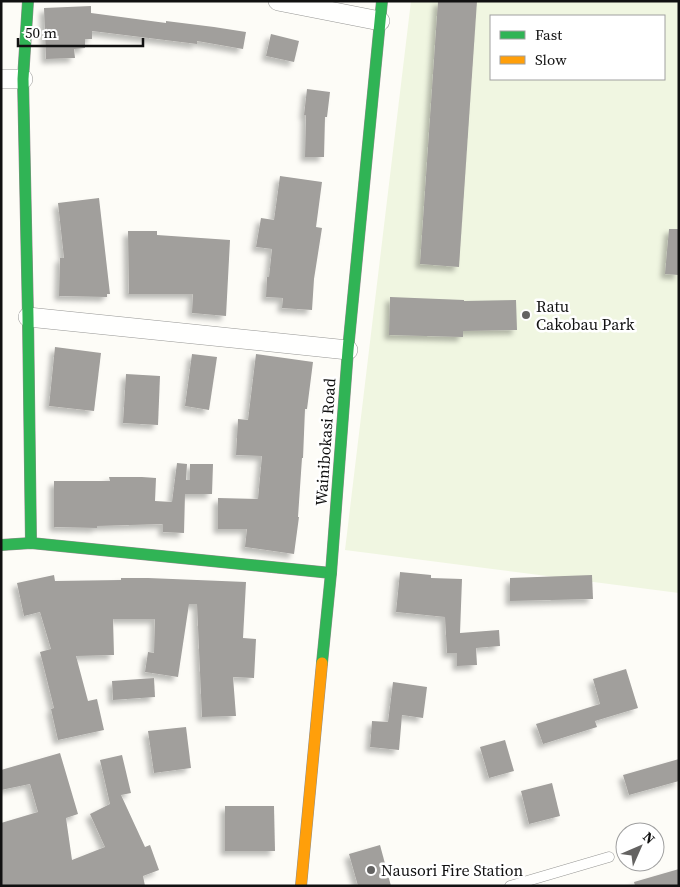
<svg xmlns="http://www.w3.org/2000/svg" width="680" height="887" viewBox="0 0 680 887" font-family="'Source Serif 4',serif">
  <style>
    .pitch { fill: #f0f6e1; fill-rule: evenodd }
    .building { fill: #a19f9c; filter: url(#shadow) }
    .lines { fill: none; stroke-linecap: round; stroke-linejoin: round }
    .lane-casing { stroke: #979795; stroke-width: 11 }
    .street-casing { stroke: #979795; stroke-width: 20 }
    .fast-casing { stroke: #8e8d8b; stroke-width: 12 }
    .slow-casing { stroke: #8e8d8b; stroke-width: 12 }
    .lane { stroke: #fffffe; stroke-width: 10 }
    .street { stroke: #fffffe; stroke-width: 19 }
    .fast { stroke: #30b455; stroke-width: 11 }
    .slow { stroke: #ff9f0a; stroke-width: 11 }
    .poi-dot { fill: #646362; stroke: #fff; stroke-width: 2 }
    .labels { text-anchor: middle; stroke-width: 5; stroke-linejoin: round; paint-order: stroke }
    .poi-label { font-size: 16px; fill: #111; stroke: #fff; text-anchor: start }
    .street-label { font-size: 16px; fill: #111; stroke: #fff }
  </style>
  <defs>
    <filter id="shadow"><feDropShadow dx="-4.5" dy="4.5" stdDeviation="2.5" flood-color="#0004"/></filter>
  </defs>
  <rect width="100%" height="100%" fill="#fdfcf7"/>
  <path class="pitch" d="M411 1H679V593L345 550ZM491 16H664V79H491Z"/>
  <g class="building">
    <polygon points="438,1 477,1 459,267 420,264"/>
    <polygon points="91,6 91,13 166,23 166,21 214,27 246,32 243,49 197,41 197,44 92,31 92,39 85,39 85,48 74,49 75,58 46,59 44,8"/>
    <polygon points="271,34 299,41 294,62 266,56"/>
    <polygon points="307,89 330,92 327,117 325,117 324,157 305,157 306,115 304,115"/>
    <polygon points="280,176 322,182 316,227 322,228 314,279 312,310 282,308 283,298 266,297 267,277 269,277 272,249 256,247 261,218 274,220"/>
    <polygon points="99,198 110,294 107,294 107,297 59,296 60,258 64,258 58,203"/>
    <polygon points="669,229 679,229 679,275 665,274"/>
    <polygon points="128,231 157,231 157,235 230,240 226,316 192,313 193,294 129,294"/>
    <polygon points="390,297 464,300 464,301 516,300 517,330 463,331 463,337 389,335"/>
    <polygon points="55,347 101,353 94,411 49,406"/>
    <polygon points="192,354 217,357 209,410 185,406"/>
    <polygon points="256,354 313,362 307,409 305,409 303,458 302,458 298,517 299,517 294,554 245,547 247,529 218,529 218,498 258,499 262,456 236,455 238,419 248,420"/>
    <polygon points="126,374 160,376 158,425 123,423"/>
    <polygon points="177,463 187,464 186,480 190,480 190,464 213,464 212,494 185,494 184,533 163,532 163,524 97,526 97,528 54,527 54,481 110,481 109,477 142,477 156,478 155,501 172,502"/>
    <polygon points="400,572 431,575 431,578 462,579 460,633 499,630 500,646 476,648 477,665 457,666 457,653 447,653 445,617 396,612"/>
    <polygon points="54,575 55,581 121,580 121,578 148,578 246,582 243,638 256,639 254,678 233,677 236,716 202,717 197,604 189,604 178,677 145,672 148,652 154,653 155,619 113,619 114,655 76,656 88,701 97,699 104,730 58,740 51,709 54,708 40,652 51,649 40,612 24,616 17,583"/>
    <polygon points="592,575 593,599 510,601 510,578"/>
    <polygon points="626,669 638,708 595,721 597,727 543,744 536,724 600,704 593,679"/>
    <polygon points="154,678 155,697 113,700 112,681"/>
    <polygon points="393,682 427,687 423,718 402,715 399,750 370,747 372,721 388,722"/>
    <polygon points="186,727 191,768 154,773 148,731"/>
    <polygon points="505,740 514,771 489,778 480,747"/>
    <polygon points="60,753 78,814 66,818 72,860 105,847 90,814 110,804 100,760 122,755 131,793 121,795 145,847 150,845 159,870 143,876 145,886 1,886 1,823 38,812 30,784 1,790 1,770"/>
    <polygon points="679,759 679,781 629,795 623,775"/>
    <polygon points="552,783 560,816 529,824 521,791"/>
    <polygon points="225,806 274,806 275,851 225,851"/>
    <polygon points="380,845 391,886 358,886 349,854"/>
    <polygon points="679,869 679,886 635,886 634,882"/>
  </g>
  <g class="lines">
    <defs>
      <polyline id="lane" points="510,886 609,857"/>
      <g id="street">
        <polyline points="278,1 380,21"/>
        <polyline points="1,79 23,79"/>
        <polyline points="28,317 348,350"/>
      </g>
      <g id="fast">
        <polyline points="28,1 23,79 28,317 31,543"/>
        <polyline points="1,545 31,543 331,573"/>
        <polyline points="322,663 331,573 348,350 382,1"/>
      </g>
      <polyline id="slow" points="301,886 322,663"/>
    </defs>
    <use href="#lane" class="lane-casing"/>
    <use href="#street" class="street-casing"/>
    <use href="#fast" class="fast-casing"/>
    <use href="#slow" class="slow-casing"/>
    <use href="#lane" class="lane"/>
    <use href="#street" class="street"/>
    <use href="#fast" class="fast"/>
    <use href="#slow" class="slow"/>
  </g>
  <g class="poi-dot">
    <circle cx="526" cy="315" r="5"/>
    <circle cx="371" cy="870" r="5"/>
  </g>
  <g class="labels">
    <g class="poi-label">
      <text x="536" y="312">Ratu<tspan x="536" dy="18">Cakobau Park</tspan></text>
      <text x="381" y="876">Nausori Fire Station</text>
    </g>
    <g class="street-label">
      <text transform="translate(325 442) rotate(-86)" y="6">Wainibokasi Road</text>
    </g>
  </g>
  <rect width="680" height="887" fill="none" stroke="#111111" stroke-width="5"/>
  <rect x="490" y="15" width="175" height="65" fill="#ffffff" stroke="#a0a0a0"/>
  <rect x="500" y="31" width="25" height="8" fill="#30b455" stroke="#a0a0a0"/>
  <text x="535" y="40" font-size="15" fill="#111111">Fast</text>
  <rect x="500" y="56" width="25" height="8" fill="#ff9f0a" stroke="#a0a0a0"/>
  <text x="535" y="65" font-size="15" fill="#111111">Slow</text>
  <g transform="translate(640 847) rotate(45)"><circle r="24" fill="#ffffff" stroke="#a0a0a0"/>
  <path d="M0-4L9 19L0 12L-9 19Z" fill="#646362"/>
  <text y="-8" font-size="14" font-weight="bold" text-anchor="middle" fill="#111111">N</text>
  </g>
  <path d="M18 38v8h125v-8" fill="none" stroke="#111111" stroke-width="2.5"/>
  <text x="25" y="38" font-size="15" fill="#111111" stroke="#ffffff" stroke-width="4" paint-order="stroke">50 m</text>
</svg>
